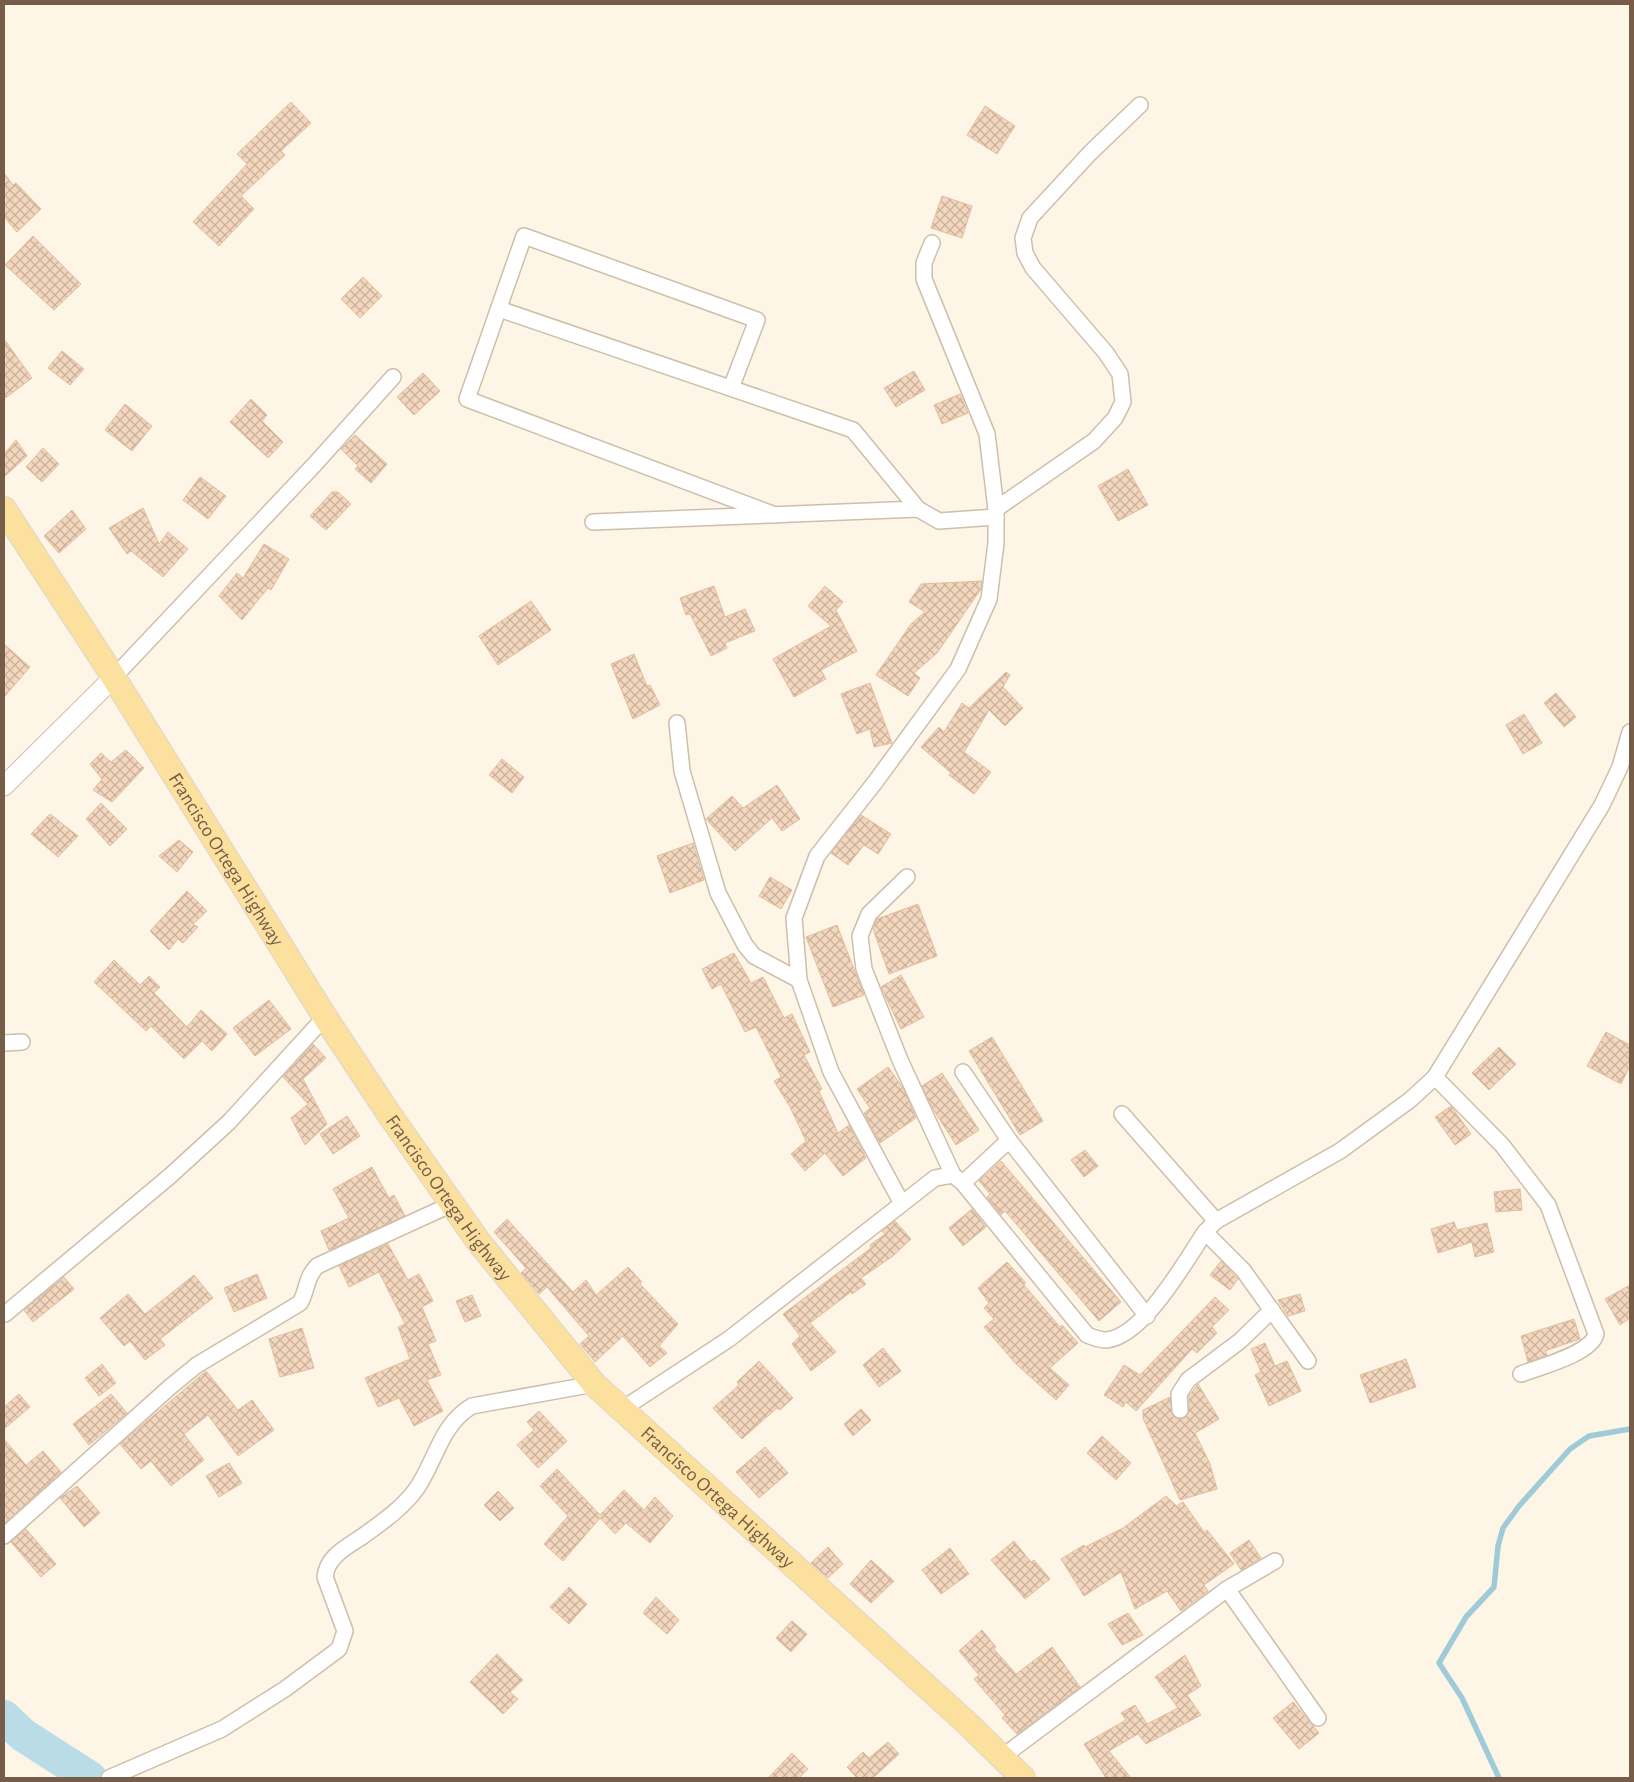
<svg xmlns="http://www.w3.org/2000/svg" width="1634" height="1782" viewBox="0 0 1634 1782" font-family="'Alegreya Sans',sans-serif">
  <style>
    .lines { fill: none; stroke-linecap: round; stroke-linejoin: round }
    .stream { stroke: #9fcbd8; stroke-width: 5.5 }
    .river { stroke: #b9dce7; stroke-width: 34 }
    .building { fill: url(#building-cross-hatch); stroke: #e5be9d }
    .minor-casing { stroke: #cebeac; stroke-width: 18 }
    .tertiary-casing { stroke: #cebeac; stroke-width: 21 }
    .primary-casing { stroke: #dbd5d0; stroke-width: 26 }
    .minor { stroke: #fff; stroke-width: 15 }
    .tertiary { stroke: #fff; stroke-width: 19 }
    .primary { stroke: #fce09d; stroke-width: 24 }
    .labels { text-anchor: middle; stroke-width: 4; stroke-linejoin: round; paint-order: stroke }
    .street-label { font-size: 20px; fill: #765d4a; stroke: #fff9ec }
  </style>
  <defs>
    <pattern id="building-cross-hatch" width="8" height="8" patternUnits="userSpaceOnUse" patternTransform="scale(1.25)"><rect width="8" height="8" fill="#f2d6bd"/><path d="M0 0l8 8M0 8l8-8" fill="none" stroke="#c9b19c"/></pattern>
  </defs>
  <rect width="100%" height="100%" fill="#fdf5e5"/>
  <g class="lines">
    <polyline class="stream" points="1499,1778 1462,1698 1439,1663 1466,1617 1494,1587 1498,1546 1503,1528 1519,1506 1570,1449 1589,1436 1630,1429"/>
    <polyline class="river" points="4,1717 23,1735 90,1778"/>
  </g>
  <g class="building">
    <polygon points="291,102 311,123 281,151 285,155 241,196 254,209 219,246 193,222 247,164 237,154"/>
    <polygon points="985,106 1015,126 997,154 967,135"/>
    <polygon points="4,173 13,185 16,183 41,209 17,232 4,217"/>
    <polygon points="942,196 972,206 962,238 931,228"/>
    <polygon points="33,236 81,284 54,310 5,265"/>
    <polygon points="363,277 382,296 360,318 341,299"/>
    <polygon points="4,339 32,378 4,399"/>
    <polygon points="62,351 84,369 70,385 48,368"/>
    <polygon points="914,371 925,390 896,407 884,388"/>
    <polygon points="423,373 440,391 414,415 397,397"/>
    <polygon points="960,394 968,413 942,424 934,405"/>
    <polygon points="251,399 267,415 262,421 283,442 268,458 230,422"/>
    <polygon points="125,404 152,426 132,451 105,430"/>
    <polygon points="355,435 387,464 371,483 355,469 358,466 341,449"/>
    <polygon points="16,440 27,456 4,477 4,454"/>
    <polygon points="43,448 59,464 42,482 26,467"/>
    <polygon points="1128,469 1148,505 1118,521 1098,486"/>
    <polygon points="200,477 226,496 208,519 183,500"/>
    <polygon points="332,492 338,492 351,504 326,530 310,516"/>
    <polygon points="143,508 159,544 168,532 188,549 163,577 131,551 127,554 109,528"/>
    <polygon points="72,510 86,529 59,553 44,536"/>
    <polygon points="264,544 289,559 271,590 268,588 242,620 219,596 237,573 243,578"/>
    <polygon points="982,581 981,589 937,653 914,673 920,678 908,696 876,675 911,624 925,612 909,602 921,584"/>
    <polygon points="714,586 725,617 745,609 755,631 725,643 727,648 711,656 690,614 686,615 680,598"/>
    <polygon points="825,586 843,602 836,610 857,651 821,670 826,679 794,697 773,659 831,626 808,606"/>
    <polygon points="531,601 551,630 498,665 479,636"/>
    <polygon points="4,644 30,667 4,697"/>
    <polygon points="634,654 647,686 650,685 660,705 633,719 611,664"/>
    <polygon points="1006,672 1010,675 1003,687 1023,708 1005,726 989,710 964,752 991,772 974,794 949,775 951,773 921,747 939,727 944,732 962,703 969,708"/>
    <polygon points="870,683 892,743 874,747 870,729 857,734 841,694"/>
    <polygon points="1556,693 1576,717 1564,727 1544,703"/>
    <polygon points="1524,714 1542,743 1523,754 1506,725"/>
    <polygon points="126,750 144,768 112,802 93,790 102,779 90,764 101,753 111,762"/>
    <polygon points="502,759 524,777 512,793 489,775"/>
    <polygon points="777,785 800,819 782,831 772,818 735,851 706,819 732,796 743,808"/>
    <polygon points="101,803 127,829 110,846 86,819"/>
    <polygon points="50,814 78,836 58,857 31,834"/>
    <polygon points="861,815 891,834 878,854 864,845 848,865 831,853"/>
    <polygon points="179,840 193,852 177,872 159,856"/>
    <polygon points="693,843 704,880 670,893 657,856"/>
    <polygon points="770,877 792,890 781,909 759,896"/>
    <polygon points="187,891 207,911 193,924 198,927 183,943 178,939 169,950 150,931"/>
    <polygon points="918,904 937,956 889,974 873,929 877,919"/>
    <polygon points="837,925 864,995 833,1007 806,937"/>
    <polygon points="734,953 751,983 763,977 784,1018 792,1014 810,1052 804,1055 822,1089 819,1091 838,1133 849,1125 866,1158 843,1176 825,1153 805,1171 791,1154 806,1141 790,1107 774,1081 781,1077 756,1027 745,1032 721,984 712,989 702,969"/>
    <polygon points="114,960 140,985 149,976 160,987 154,993 187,1027 201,1010 227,1034 212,1051 202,1041 184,1059 151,1026 146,1031 94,982"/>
    <polygon points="901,975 924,1017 901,1029 881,987"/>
    <polygon points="269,1000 291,1029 255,1056 233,1028"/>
    <polygon points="1606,1032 1630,1045 1630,1066 1621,1084 1587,1066"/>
    <polygon points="992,1037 1043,1121 1020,1135 969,1051"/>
    <polygon points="313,1044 326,1058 303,1079 327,1124 305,1145 291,1118 308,1104 283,1077"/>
    <polygon points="1499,1047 1516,1064 1489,1090 1472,1073"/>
    <polygon points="888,1067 903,1088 916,1118 880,1143 864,1113 870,1108 857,1089"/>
    <polygon points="942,1073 979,1130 956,1145 933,1109 922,1086"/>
    <polygon points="1451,1106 1471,1134 1455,1145 1435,1117"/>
    <polygon points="347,1116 360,1136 333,1154 320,1134"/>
    <polygon points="1085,1150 1098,1166 1084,1177 1071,1160"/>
    <polygon points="1001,1161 1121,1302 1099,1321 1005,1211 1001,1215 987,1197 990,1194 979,1181"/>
    <polygon points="372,1167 389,1198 394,1195 405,1216 329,1250 321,1231 349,1218 333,1189"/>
    <polygon points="1520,1189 1522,1210 1496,1212 1494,1192"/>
    <polygon points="972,1209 986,1227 963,1246 949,1228"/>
    <polygon points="507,1219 573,1292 586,1280 596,1295 628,1267 642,1282 640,1284 678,1324 659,1346 667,1353 650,1367 623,1336 595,1362 580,1344 589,1336 547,1287 539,1294 521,1273 526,1268 494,1232"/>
    <polygon points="895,1221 911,1239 893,1256 861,1278 866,1284 852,1294 851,1292 810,1323 836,1352 811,1371 792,1344 800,1336 783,1314 871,1248 870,1245 885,1234 882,1231"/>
    <polygon points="1454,1222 1457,1230 1487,1223 1494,1252 1475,1257 1472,1242 1438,1253 1431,1229"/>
    <polygon points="388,1244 408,1280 419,1274 433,1301 422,1307 436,1341 428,1344 441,1375 427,1380 443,1411 414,1426 399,1398 378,1407 365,1378 410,1359 398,1327 405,1324 379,1272 349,1287 339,1266"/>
    <polygon points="1221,1261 1238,1279 1230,1290 1210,1275"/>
    <polygon points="1007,1262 1026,1283 1024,1285 1060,1327 1062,1325 1078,1343 1050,1368 1069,1385 1056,1400 1016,1364 984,1327 994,1319 984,1308 989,1303 978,1288"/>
    <polygon points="257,1274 267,1298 234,1312 224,1288"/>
    <polygon points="194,1275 213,1298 160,1339 165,1345 145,1360 130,1341 124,1346 100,1318 128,1294 145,1314"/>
    <polygon points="64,1277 74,1289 33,1322 24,1310"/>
    <polygon points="1630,1285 1630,1318 1620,1325 1605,1299"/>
    <polygon points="1300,1294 1305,1311 1288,1316 1278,1300"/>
    <polygon points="472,1295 481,1316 465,1322 456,1301"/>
    <polygon points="1215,1297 1229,1310 1212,1327 1217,1333 1197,1353 1192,1349 1136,1411 1126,1402 1123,1407 1104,1395 1124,1365 1140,1375"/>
    <polygon points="1574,1319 1580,1339 1545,1351 1547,1355 1528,1362 1521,1336"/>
    <polygon points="302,1328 314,1368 280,1377 269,1339"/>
    <polygon points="1265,1343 1275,1366 1287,1361 1301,1391 1269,1406 1255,1375 1261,1372 1251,1349"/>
    <polygon points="883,1348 901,1371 879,1387 863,1365"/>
    <polygon points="1406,1359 1416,1387 1370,1403 1360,1375"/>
    <polygon points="759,1361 793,1398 780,1410 777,1408 742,1439 713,1408 739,1385 737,1382"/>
    <polygon points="102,1364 116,1383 99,1396 85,1378"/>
    <polygon points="206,1371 238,1410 252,1400 274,1430 238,1456 208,1415 184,1434 204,1460 171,1486 151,1461 141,1469 120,1444"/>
    <polygon points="1198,1384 1219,1419 1195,1433 1210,1464 1217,1489 1180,1500 1143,1418 1143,1410 1170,1397 1173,1416 1180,1419 1185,1418 1189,1410 1189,1396"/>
    <polygon points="19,1394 30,1407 4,1429 4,1407"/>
    <polygon points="111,1394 127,1413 89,1445 73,1424"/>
    <polygon points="861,1409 871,1420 853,1436 844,1424"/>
    <polygon points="539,1411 567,1441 538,1468 517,1445 534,1430 527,1422"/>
    <polygon points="1102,1436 1131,1463 1116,1480 1087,1453"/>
    <polygon points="4,1439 26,1465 43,1451 61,1472 4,1524"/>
    <polygon points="765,1447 788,1473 759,1498 736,1472"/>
    <polygon points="229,1463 242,1483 219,1497 206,1476"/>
    <polygon points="557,1469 600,1515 624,1490 644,1510 655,1497 673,1516 650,1543 626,1523 615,1534 600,1518 563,1561 544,1544 568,1516 540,1486"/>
    <polygon points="77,1486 100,1513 84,1527 60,1498"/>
    <polygon points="498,1491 514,1508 500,1521 484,1505"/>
    <polygon points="1166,1496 1180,1509 1178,1505 1183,1502 1204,1532 1207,1530 1234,1564 1204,1585 1208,1591 1181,1611 1167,1591 1135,1609 1121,1572 1084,1596 1061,1559 1084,1545 1085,1547 1123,1528"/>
    <polygon points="26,1529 56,1564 41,1577 11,1542"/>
    <polygon points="1249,1540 1261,1558 1241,1570 1230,1553"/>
    <polygon points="1014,1541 1031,1562 1034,1560 1050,1579 1025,1599 991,1560"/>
    <polygon points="828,1547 843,1564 828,1578 811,1563"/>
    <polygon points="950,1548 969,1574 941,1594 922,1570"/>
    <polygon points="871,1560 894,1581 871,1603 850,1584"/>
    <polygon points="569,1587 587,1604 569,1624 550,1607"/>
    <polygon points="656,1597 679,1620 667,1634 643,1613"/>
    <polygon points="1128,1613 1143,1635 1122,1645 1108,1624"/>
    <polygon points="792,1621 807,1634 791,1652 776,1638"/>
    <polygon points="982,1630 996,1647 994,1649 1016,1674 1052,1647 1080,1687 1017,1734 1002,1718 1005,1715 974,1679 979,1675 959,1651"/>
    <polygon points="497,1654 523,1680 510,1692 518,1699 503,1714 470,1682"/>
    <polygon points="1185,1655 1201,1686 1187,1695 1201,1715 1146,1744 1138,1734 1109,1751 1131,1778 1106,1778 1084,1744 1126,1720 1121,1713 1135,1705 1147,1724 1178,1708 1155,1677"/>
    <polygon points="1293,1702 1319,1733 1299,1749 1273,1718"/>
    <polygon points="888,1742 899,1754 873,1778 857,1778 847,1767 863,1752 869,1758"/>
    <polygon points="792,1753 808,1769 799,1778 768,1778"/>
  </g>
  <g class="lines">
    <defs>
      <g id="minor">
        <polyline points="499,309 853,430 918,509"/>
        <polyline points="731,388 757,320 524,236 467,399 775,515"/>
        <polyline points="996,509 1094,441 1115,418 1123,402 1120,374 1106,353 1033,268 1025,253 1023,238 1030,218 1090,153 1140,105"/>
        <polyline points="593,522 918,509 939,521 996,517"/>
        <polyline points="113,678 315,464 393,377"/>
        <polyline points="677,723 682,771 718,893 745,945 754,956 799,980"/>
        <path d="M907 877 869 914 860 936 864 969 900 1060 953 1175 963 1183 1087 1335C1092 1337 1100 1340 1106 1340 1143 1337 1185 1262 1205 1232L1216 1221 1340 1151 1410 1100 1435 1077 1602 805 1620 767 1630 732"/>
        <polyline points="4,1043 22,1042"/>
        <polyline points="963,1072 1009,1140 1147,1316"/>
        <path d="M1435 1077 1502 1145 1548 1205 1596 1334C1591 1354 1539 1367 1521 1374"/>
        <polyline points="1122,1114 1216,1221"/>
        <polyline points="963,1183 1009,1140"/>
        <polyline points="901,1202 831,1072 799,980 794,918 817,856 876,781 958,669 989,599 996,543 996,509 987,434 924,279 924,263 932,243"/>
        <polyline points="1205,1232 1243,1270 1308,1361"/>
        <polyline points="5,1314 170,1176 229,1122 325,1017"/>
        <polyline points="621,1410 729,1339 935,1178 953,1175"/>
        <polyline points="1180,1410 1179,1394 1188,1380 1240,1341 1272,1310"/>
        <path d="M4 1536 170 1387 197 1365 300 1303C308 1289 305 1279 317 1266L452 1204"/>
        <polyline points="1227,1589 1318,1718"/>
        <polyline points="1002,1757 1227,1589 1275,1561"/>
        <path d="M109 1778 222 1729 285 1689 339 1649 345 1631 325 1577C327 1556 347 1547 363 1536 381 1523 404 1507 417 1488 436 1460 441 1424 472 1406L594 1384"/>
      </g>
      <polyline id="tertiary" points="4,786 113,678"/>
      <g id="primary">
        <path id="s1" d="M4 509 104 662 325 1017 389 1114 478 1241 594 1384 969 1725 1023 1778"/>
      </g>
    </defs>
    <use href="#minor" class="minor-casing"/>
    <use href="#tertiary" class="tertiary-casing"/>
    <use href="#primary" class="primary-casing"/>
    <use href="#minor" class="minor"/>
    <use href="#tertiary" class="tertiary"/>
    <use href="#primary" class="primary"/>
  </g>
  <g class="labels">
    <g class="street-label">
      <text dy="7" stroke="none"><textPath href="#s1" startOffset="415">Francisco Ortega Highway</textPath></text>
      <text dy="7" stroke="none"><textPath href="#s1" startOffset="820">Francisco Ortega Highway</textPath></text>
      <text dy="7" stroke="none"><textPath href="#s1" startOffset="1224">Francisco Ortega Highway</textPath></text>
    </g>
  </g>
  <rect width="1634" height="1782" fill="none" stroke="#765d4a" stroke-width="10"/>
</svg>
